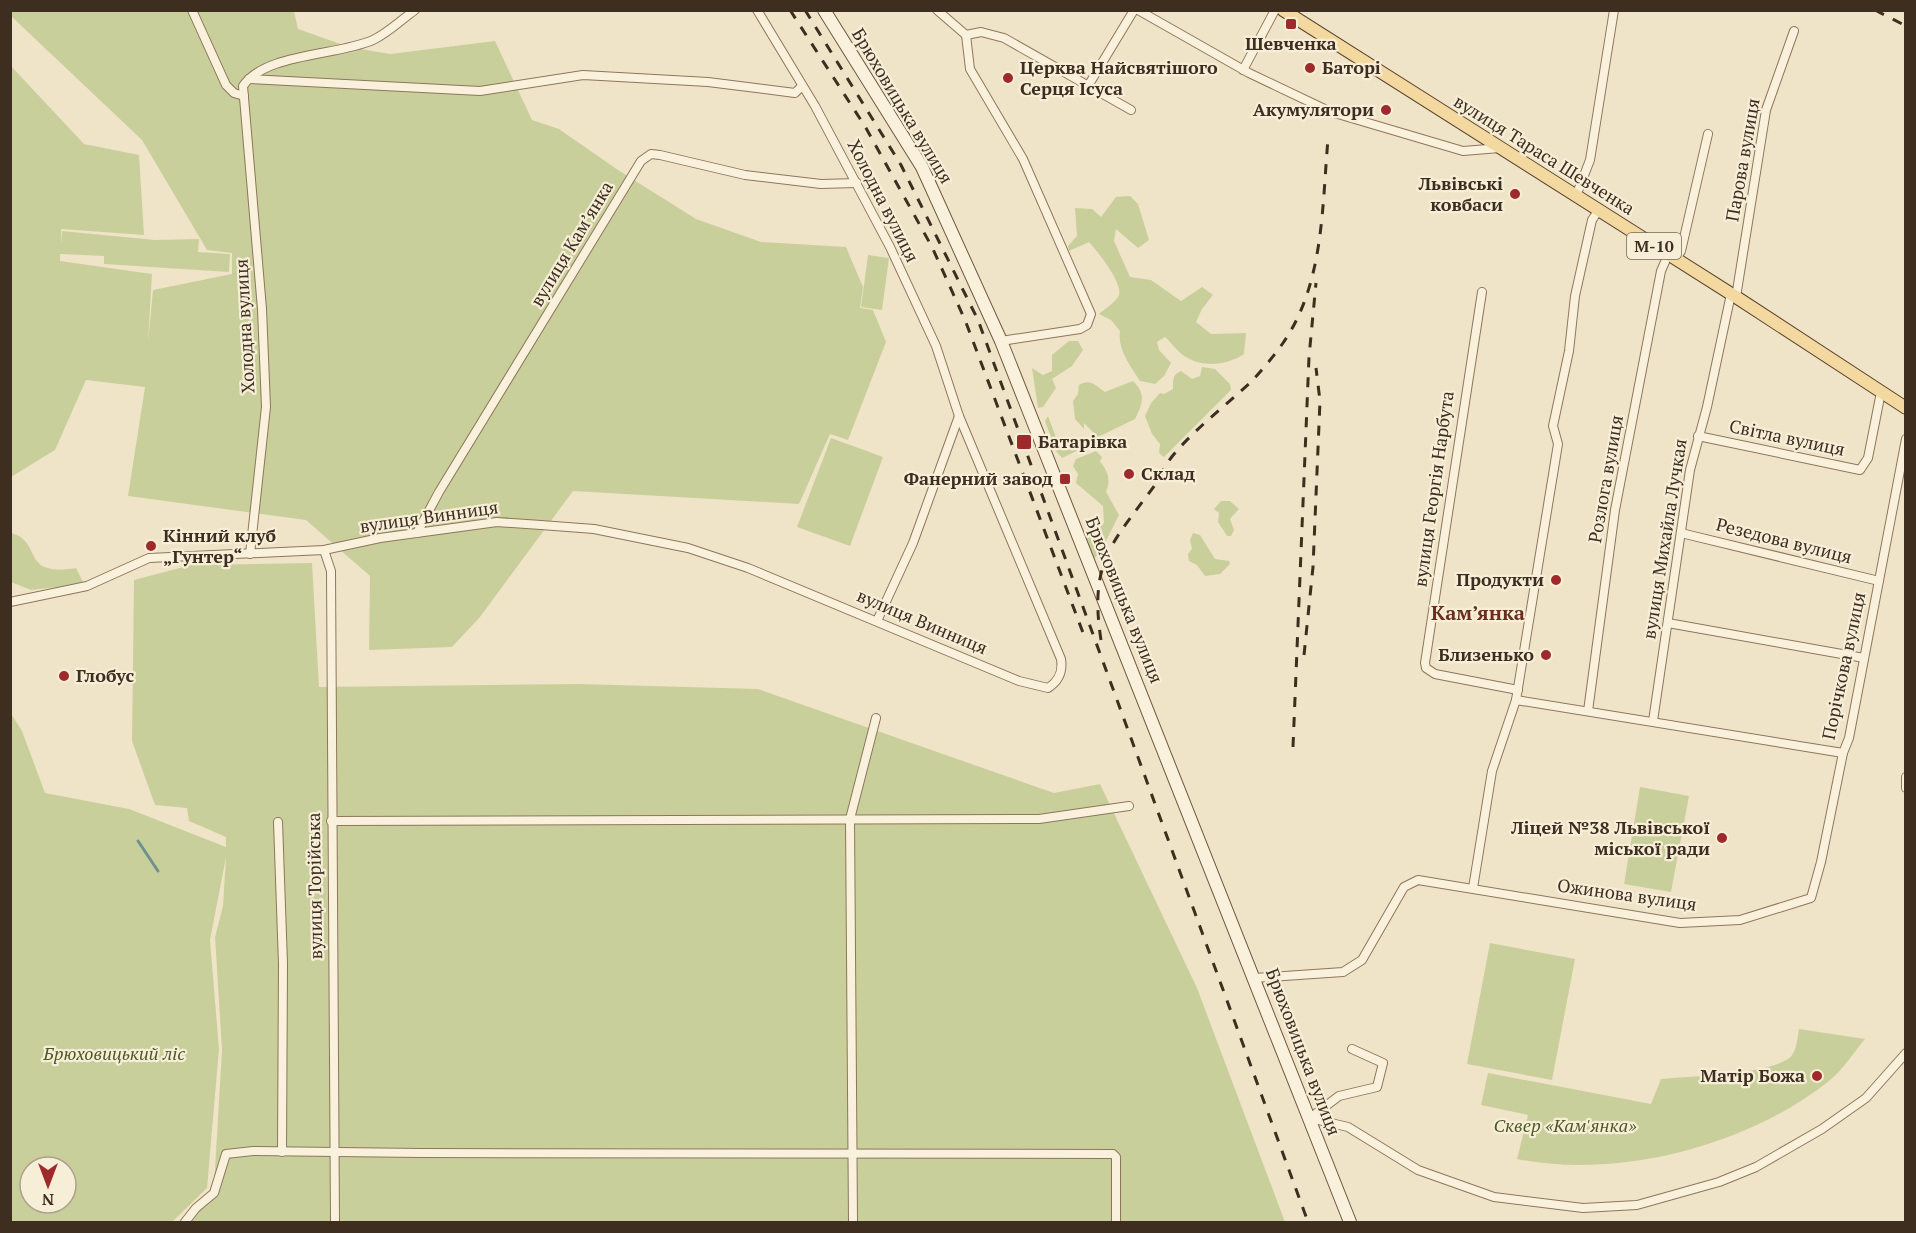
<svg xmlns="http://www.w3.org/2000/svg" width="1916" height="1233" viewBox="0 0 1916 1233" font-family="'PT Serif',serif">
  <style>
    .green { fill: #c9cf9b; fill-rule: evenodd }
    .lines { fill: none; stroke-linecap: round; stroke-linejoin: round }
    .stream { stroke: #6f938a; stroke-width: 3 }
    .street-casing { stroke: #8d765c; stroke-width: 10 }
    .secondary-casing { stroke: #6f573f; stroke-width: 14 }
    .primary-casing { stroke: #5b4430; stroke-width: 14 }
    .street { stroke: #faf1dc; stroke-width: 8 }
    .secondary { stroke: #faf1dc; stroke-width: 12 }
    .primary { stroke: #f3d9a0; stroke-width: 12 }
    .rail { stroke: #3d2e20; stroke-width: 3; stroke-dasharray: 10 10; stroke-linecap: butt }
    .poi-dot { fill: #9e2a2b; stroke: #f7eed8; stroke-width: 2 }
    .labels { text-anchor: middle; stroke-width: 4.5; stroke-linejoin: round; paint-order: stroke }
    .shield { fill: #f7eed8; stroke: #756857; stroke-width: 1.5 }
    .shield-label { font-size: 16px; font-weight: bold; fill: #3d2e20 }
    .poi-label { font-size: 18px; font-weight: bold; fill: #3d2e20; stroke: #f7eed8; text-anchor: end }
    .street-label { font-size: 18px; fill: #3d2e20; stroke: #f7eed8 }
    .park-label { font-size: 18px; font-style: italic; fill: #4d5a26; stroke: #f7eed8 }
    .neighbourhood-label { font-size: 20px; font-weight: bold; fill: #6b2e1e; stroke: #f7eed8 }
  </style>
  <rect width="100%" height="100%" fill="#f0e4c8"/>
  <g class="green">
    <polygon points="11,11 294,11 298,29 349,47 390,54 495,41 532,120 559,129 618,170 696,219 761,242 846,247 863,287 860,308 873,310 886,342 848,440 830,434 799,504 573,491 480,617 452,647 369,650 370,576 306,520 128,496 145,387 86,380 55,450 11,477 11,66 84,144 139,155 144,235 61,229 61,244 62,231 155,240 199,239 198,252 230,254 229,272 104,264 104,256 60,254 60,261 152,274 148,343 153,290 232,274 232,253 207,250 142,140 11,16"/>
    <path d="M1130 196 1138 204 1149 240 1138 248 1116 229 1114 241 1130 277 1151 280 1181 301 1202 287 1213 295 1202 309 1196 322 1211 334 1246 333 1244 354C1228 365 1203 368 1186 357 1178 353 1172 343 1165 337L1157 342 1159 350 1171 363 1164 376 1155 384 1140 381C1130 366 1117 348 1120 331L1111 320 1099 314C1105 309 1114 303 1118 297 1126 286 1097 251 1089 242L1069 251 1068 246 1077 236 1075 208 1092 209 1101 217 1116 197Z"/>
    <polygon points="868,255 889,258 882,310 861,307"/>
    <polygon points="1069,341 1078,341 1083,350 1072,366 1052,379 1056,388 1043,407 1038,408 1032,368 1043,375 1052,371 1052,355"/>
    <path d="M1202 367 1215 369 1230 384 1231 390 1164 457 1159 453 1160 444 1152 434 1145 416 1151 403 1160 393 1164 394 1173 389C1173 380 1172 375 1181 371L1192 379 1200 376Z"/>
    <path d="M1133 381C1146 393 1143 404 1135 419L1098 437 1084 423V429L1075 419 1073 401 1078 394 1079 385C1091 378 1096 386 1105 392Z"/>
    <polygon points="1048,416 1057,440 1062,446 1084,437 1089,440 1089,445 1062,458 1056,451 1045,421"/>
    <polygon points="831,438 883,457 850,546 797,527"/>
    <path d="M1096 451 1102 457 1100 462C1108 470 1111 481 1106 492L1119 515 1101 551 1093 560 1083 531 1091 528 1098 529 1104 523 1103 506 1076 483 1078 474 1073 466 1076 459Z"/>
    <polygon points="1221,501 1230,501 1239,509 1230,519 1234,530 1231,536 1227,536 1218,522 1219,513 1214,509"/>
    <path d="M11 533C44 542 19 577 76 568L84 584 31 590 11 582Z"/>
    <polygon points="1193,533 1200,535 1215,559 1229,561 1230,564 1220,574 1205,576 1197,565 1189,561 1188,554 1192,549 1190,540"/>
    <path d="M312 563 319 687 579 684 758 689 1054 793 1100 784 1197 988 1285 1222H178L214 1186 222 1050 215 937 223 906 226 857 210 940 219 1049 207 1188 172 1222H11L10 712 22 731 45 793 129 809 226 847V837L189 821 187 808 155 805 132 741 134 580 191 565ZM30 1167H66V1203H30Z"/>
    <polygon points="1640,787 1689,796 1671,892 1624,884"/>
    <polygon points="1490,943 1575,959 1552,1080 1467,1064"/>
    <path d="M1799 1029 1865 1039C1854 1052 1843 1070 1829 1081 1749 1145 1619 1180 1517 1159L1528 1115 1481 1105 1488 1073 1651 1104 1661 1079C1692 1076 1763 1075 1788 1059 1797 1053 1797 1039 1799 1029Z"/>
  </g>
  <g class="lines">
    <polyline class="stream" points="138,841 158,871"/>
    <defs>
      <g id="street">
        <polyline points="192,10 226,85 234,93 244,96"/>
        <polyline points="937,10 966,35 970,69 1023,159 1091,314 1087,325 1080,329 1001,341"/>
        <polyline points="1138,10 1249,73 1331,112 1463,151 1500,148"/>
        <polyline points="966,35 981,32 1004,38 1131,110"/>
        <polyline points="1243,70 1275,10"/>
        <polyline points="249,79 480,91 583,75 708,82 795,93 802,86"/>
        <polyline points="1088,86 1134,10"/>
        <polyline points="1576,196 1590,160 1614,10"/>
        <polyline points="1676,259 1681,251 1708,134"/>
        <polyline points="1482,292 1425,663 1426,668 1435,674 1518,690"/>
        <polyline points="1736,297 1766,110 1794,31"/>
        <polyline points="1698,436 1860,470 1868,458 1881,392"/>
        <polyline points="417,533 439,492 641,161 651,154 660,155 745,175 821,184 857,183"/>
        <polyline points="1681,533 1879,581"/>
        <polyline points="324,550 331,571 335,1222"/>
        <path d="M250 554 266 407 262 309 243 86C265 53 337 56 373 40 388 33 401 20 415 10"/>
        <path d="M10 602 87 586 149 558 324 550 380 538 497 522 541 525 594 529 688 548 748 568 1019 681 1048 688C1059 681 1063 672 1061 659L959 416 936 346 890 247 815 106 757 10"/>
        <polyline points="877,621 913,543 959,416"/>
        <polyline points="1668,623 1864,658"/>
        <polyline points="1516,700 1843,753"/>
        <polyline points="1588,711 1615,510 1661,271 1668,255"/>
        <polyline points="1653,721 1690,470 1707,407 1731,294"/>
        <polyline points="1906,777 1906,788"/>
        <polyline points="331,821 1039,819 1129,806"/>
        <polyline points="278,822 283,964 282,1152"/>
        <polyline points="1473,888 1492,771 1516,700 1558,444 1553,426 1569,351 1575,296 1592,220 1598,211"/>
        <polyline points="1254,978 1343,972 1362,960 1404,887 1418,880 1680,923 1740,920 1811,898 1821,862 1843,753 1849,738 1906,439"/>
        <polyline points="1310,1118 1348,1127 1418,1170 1494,1197 1583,1208 1637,1205 1719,1182 1756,1167 1822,1129 1866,1098 1906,1053"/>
        <polyline points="1310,1118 1339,1096 1377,1087 1383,1063 1352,1049"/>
        <polyline points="185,1222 196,1208 214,1193 226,1154 253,1151 421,1153 1113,1154 1116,1157 1116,1222"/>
        <polyline points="853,1222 850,819 876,718"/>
      </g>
      <polyline id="secondary" points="824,10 922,167 1001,341 1350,1222"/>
      <polyline id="primary" points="1283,10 1736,297 1906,408"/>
    </defs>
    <use href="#street" class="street-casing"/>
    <use href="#secondary" class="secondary-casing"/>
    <use href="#primary" class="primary-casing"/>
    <use href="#street" class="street"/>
    <use href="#secondary" class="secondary"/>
    <use href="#primary" class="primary"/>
    <g class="rail">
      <polyline points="790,10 866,128 932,247 965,320 1085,638"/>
      <polyline points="805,10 901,165 978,320 1308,1222"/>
      <polyline points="1875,10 1906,26"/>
      <path d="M1101 640C1088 557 1116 540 1160 478 1166 451 1229 403 1251 382 1262 370 1274 356 1283 343 1324 284 1322 207 1328 139"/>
      <polyline points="1304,655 1313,567 1320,401 1316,368"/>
      <polyline points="1293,747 1309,357 1316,283"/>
    </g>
  </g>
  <g class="poi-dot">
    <rect x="1285" y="18" width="12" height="12" rx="3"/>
    <circle cx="1310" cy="68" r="6"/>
    <circle cx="1008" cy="78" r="6"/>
    <circle cx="1386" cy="110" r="6"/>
    <circle cx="1515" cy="194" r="6"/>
    <rect x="1016" y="434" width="16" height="16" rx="3"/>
    <circle cx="1129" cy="474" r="6"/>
    <rect x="1059" y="473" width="12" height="12" rx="3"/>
    <circle cx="151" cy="546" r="6"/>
    <circle cx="1556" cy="580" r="6"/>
    <circle cx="1546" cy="655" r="6"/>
    <circle cx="64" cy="676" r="6"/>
    <circle cx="1722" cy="838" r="6"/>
    <circle cx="1817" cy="1076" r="6"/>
  </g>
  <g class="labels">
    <rect class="shield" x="1627" y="233" width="54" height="26" rx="4.5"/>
    <g class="shield-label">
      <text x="1654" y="252">М-10</text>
    </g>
    <g class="poi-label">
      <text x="1291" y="50" text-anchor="middle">Шевченка</text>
      <text x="1020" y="74" text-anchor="start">Церква Найсвятішого<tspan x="1020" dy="21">Серця Ісуса</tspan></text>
      <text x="1322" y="74" text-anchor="start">Баторі</text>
      <text x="1374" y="116">Акумулятори</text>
      <text x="1503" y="190">Львівські<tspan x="1503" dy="21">ковбаси</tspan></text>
      <text x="1038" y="448" text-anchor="start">Батарівка</text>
      <text x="1141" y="480" text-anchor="start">Склад</text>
      <text x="1053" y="485">Фанерний завод</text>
      <text x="163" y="542" text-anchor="start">Кінний клуб<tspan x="163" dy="21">„Гунтер“</tspan></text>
      <text x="1544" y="586">Продукти</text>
      <text x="1534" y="661">Близенько</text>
      <text x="76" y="682" text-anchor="start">Глобус</text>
      <text x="1710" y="834">Ліцей №38 Львівської<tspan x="1710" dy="21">міської ради</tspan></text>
      <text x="1805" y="1082">Матір Божа</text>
    </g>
    <g class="street-label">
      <text transform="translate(902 106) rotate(59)" y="6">Брюховицька вулиця</text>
      <text transform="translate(1544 155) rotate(32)" y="6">вулиця Тараса Шевченка</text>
      <text transform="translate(1743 160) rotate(-80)" y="6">Парова вулиця</text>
      <text transform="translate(883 201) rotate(63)" y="6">Холодна вулиця</text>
      <text transform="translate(572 244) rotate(-59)" y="6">вулиця Камʼянка</text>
      <text transform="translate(245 326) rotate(-93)" y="6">Холодна вулиця</text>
      <text transform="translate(1787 438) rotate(12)" y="6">Світла вулиця</text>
      <text transform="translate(1606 479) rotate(-80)" y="6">Розлога вулиця</text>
      <text transform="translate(1434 489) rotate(-82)" y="6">вулиця Георгія Нарбута</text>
      <text transform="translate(429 517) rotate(-8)" y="6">вулиця Винниця</text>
      <text transform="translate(1665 539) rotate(-81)" y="6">вулиця Михайла Лучкая</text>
      <text transform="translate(1784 541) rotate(14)" y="6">Резедова вулиця</text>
      <text transform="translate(1124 600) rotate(68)" y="6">Брюховицька вулиця</text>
      <text transform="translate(922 622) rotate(23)" y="6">вулиця Винниця</text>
      <text transform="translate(1844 666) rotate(-78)" y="6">Порічкова вулиця</text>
      <text transform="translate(315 886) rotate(-91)" y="6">вулиця Торійська</text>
      <text transform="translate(1627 895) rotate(8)" y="6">Ожинова вулиця</text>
      <text transform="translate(1303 1052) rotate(69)" y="6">Брюховицька вулиця</text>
    </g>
    <g class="park-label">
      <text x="114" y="1060">Брюховицький ліс</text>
      <text x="1565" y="1132">Сквер «Кам'янка»</text>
    </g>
    <g class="neighbourhood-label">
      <text x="1478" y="620">Кам’янка</text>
    </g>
  </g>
  <rect width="1916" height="1233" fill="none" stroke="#3d2e20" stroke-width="24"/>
  <g transform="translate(48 1185) rotate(180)"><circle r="28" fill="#f7eed8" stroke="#ada18e" stroke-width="1.5"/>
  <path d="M0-4.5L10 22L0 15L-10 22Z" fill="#9e2a2b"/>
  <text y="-9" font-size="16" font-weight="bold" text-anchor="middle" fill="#3d2e20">N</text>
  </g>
</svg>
